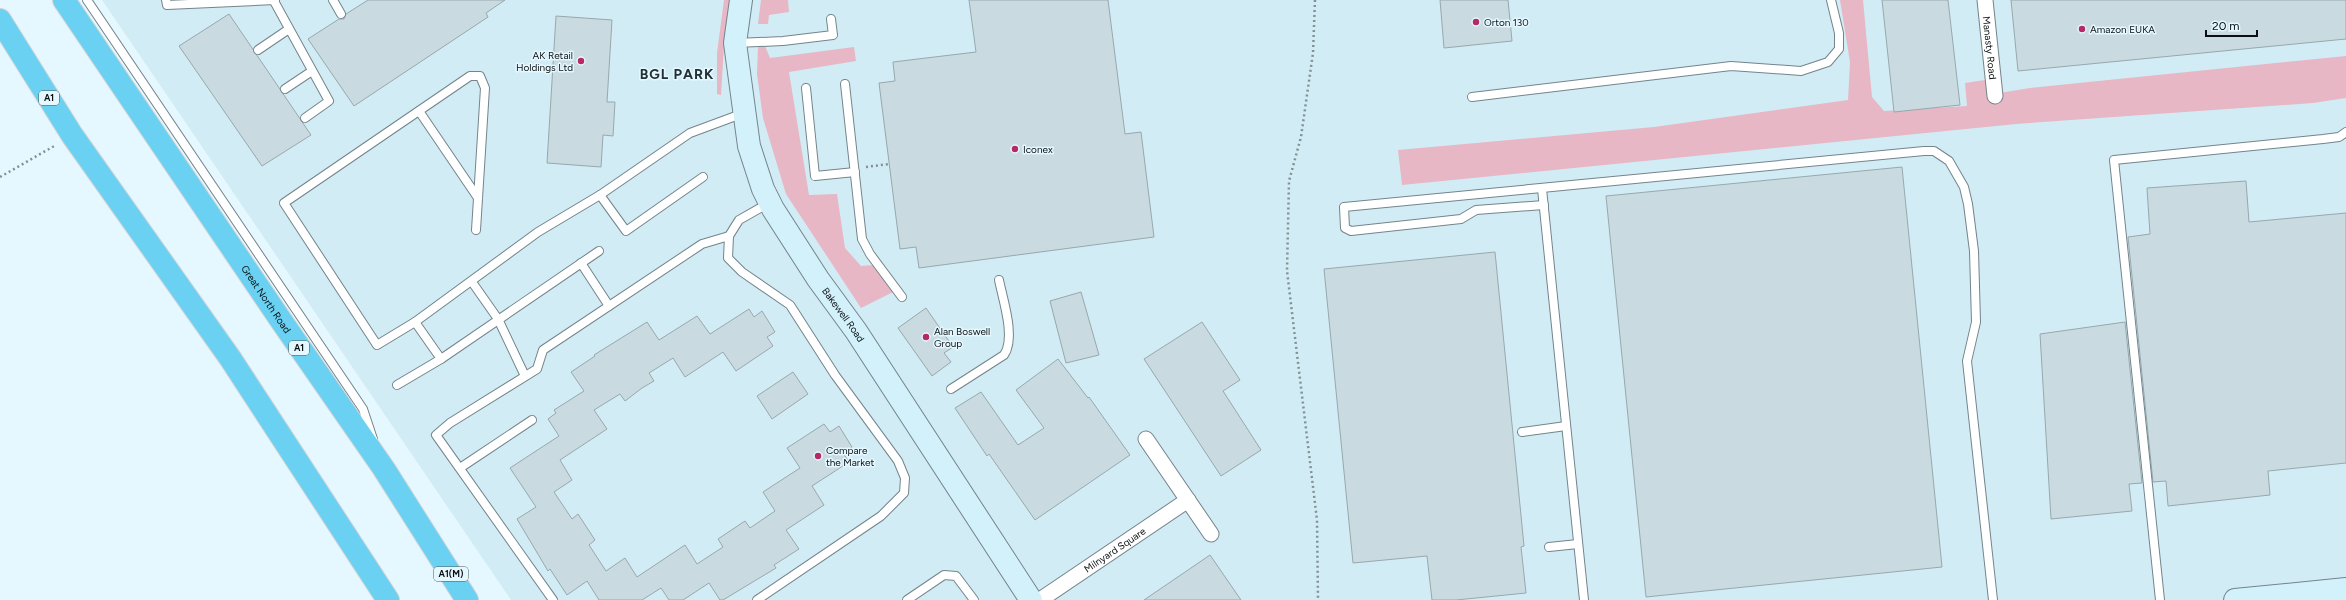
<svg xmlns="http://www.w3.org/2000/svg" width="2346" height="600" viewBox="0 0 2346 600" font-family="Figtree,sans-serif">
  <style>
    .built { fill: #d1ecf5 }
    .green { fill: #e7b7c5 }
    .building { fill: #c9dbe1; stroke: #97a8ae }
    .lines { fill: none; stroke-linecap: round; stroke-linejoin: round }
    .lane-casing { stroke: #74848a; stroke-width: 10 }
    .street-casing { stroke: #74848a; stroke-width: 17 }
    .secondary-casing { stroke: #74848a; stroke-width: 24 }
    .highway-casing { stroke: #d3d4d4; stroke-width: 24 }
    .path { stroke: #839094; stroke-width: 2.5; stroke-dasharray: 2 3; stroke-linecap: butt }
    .lane { stroke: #fff; stroke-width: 8 }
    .street { stroke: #fff; stroke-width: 15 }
    .secondary { stroke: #d2f1fb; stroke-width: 22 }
    .highway { stroke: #6ad1f2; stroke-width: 22 }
    .poi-dot { fill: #b42a67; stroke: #e6f8ff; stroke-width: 1.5 }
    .labels { text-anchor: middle; stroke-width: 3; stroke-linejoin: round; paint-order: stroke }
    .shield { fill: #e6f8ff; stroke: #4c5659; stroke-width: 1 }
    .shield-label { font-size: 9px; font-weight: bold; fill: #0a1012 }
    .poi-label { font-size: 10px; fill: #0a1012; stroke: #e6f8ff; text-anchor: start }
    .street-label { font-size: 10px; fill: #0a1012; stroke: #e6f8ff }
    .district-label { font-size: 14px; font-weight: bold; letter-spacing: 1px; fill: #233136; stroke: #e6f8ff }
  </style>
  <rect width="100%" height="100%" fill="#e6f8ff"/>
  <polygon class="built" points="102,0 2346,0 2346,600 511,600"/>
  <g class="green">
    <polygon points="724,0 734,0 724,46 721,95 717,94 717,53"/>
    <polygon points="761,0 788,0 789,12 769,15 768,24 758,24"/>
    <polygon points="1840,0 1863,0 1872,97 1884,111 1967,106 1965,83 1985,80 1987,95 2030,88 2346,56 2346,98 2313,103 2016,124 1402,185 1398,150 1654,127 1848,100 1850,62"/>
    <polygon points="765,46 770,58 854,47 856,61 789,72 809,195 837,194 845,248 861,266 873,265 893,292 861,308 786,194 763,118 757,74 758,47"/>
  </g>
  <g class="building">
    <polygon points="368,0 505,0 486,13 488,17 354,106 308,39 339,19 344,19 346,14"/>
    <polygon points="969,0 1108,0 1125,134 1141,132 1154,237 919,268 916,247 900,249 879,83 895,81 893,62 976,52"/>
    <polygon points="1440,0 1508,0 1512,41 1444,48"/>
    <polygon points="1882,0 1948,0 1960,105 1894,112"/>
    <polygon points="2011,0 2346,0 2346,39 2018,71"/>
    <polygon points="229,14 311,135 262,166 179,46"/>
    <polygon points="556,16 612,20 607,102 615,102 613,136 603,135 601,167 547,163"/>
    <polygon points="1902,167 1942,567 1646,597 1606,196"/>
    <polygon points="2246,181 2249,222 2346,213 2346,463 2268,471 2270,495 2168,506 2166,481 2153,482 2128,237 2150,234 2147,188"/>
    <polygon points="1495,252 1524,546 1521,547 1526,593 1456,600 1432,600 1427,556 1353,563 1324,269"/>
    <polygon points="1081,292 1099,355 1066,363 1050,301"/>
    <polygon points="926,308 953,347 944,353 951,362 932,376 898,328"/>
    <polygon points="749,309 754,317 762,311 775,332 767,337 773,346 736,371 723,352 685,377 673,358 649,373 654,381 642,388 625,401 620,394 594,410 607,429 560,460 572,480 554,492 572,519 578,514 595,540 589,545 606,571 625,558 637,577 685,545 697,564 723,547 718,539 745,521 750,528 775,511 763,492 800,468 787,448 824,424 830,432 839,426 852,447 843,453 849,462 812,486 824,505 786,530 799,549 774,565 776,568 723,600 720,600 709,583 683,600 669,600 661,588 642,600 599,600 587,581 567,595 550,569 548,571 517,519 536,507 510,468 559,436 548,419 556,413 554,410 584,391 571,372 595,356 594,355 647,322 659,340 697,316 710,334"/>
    <polygon points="1202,322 1240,380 1223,391 1261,450 1221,476 1144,359"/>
    <polygon points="2125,322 2142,483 2129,484 2132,511 2051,519 2040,334"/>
    <polygon points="1058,359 1088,398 1089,397 1130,455 1035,520 989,454 987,456 955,408 981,392 1018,445 1044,428 1016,390"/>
    <polygon points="793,372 808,394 772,419 757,396"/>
    <polygon points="1210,555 1241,600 1144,600"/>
  </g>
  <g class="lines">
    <defs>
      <g id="lane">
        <polyline points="87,0 363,409 373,439"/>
        <polyline points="166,0 167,5 275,0"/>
        <polyline points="333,0 341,14"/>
        <polyline points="274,1 329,101 305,118"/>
        <polyline points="736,43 783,41 833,35 831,19"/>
        <polyline points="258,50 289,29"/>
        <polyline points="845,84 862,239 870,254 902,297"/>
        <polyline points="806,88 815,176 855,172"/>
        <polyline points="285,89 312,71"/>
        <polyline points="1472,97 1731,66 1801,71 1828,62 1839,49 1839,33 1831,0"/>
        <polyline points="419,111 478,198"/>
        <polyline points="1542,189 1584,600"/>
        <polyline points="600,195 626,231 703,177"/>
        <polyline points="1544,205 1476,210 1461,219 1351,231 1345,228 1344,207 1924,151 1934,151 1949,161 1964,187 1968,204 1974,251 1976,322 1967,361 1993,600"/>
        <polyline points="476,230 485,88 480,76 470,76 284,203 377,345 415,322 538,232 600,195 690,133 744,113"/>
        <polyline points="581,263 609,306"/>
        <polyline points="472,282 498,319 525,376"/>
        <polyline points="415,322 441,359"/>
        <polyline points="397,385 441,359 599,251"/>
        <path d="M951 389 1004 355C1016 338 1003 300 999 280"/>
        <polyline points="1522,432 1566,426"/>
        <polyline points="460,468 532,420"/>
        <polyline points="1549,547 1578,544"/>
        <polyline points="553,600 436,435 450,423 537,369 543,350 702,244 729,236"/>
        <polyline points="757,600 881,516 904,493 905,478 898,461 835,375 790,305 742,272 728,258 729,236 739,220 769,203"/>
        <polyline points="907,600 944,575 956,576 974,600"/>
        <polyline points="2160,600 2114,160 2323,139 2339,137 2346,132"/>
      </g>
      <g id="street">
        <path id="s1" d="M1985 0 1995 96"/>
        <polyline points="1146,439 1211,534"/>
        <path id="s2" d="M1040 600 1188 500"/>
      </g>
      <g id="secondary">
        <path id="s3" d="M741 0 735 43 749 146 763 189 773 209 818 279 856 331 1031 600"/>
        <polyline points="2235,600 2346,589"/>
      </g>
      <g id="highway">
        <path id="s4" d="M64 0 280 319 384 469 467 600"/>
        <polyline points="0,20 72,135 230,358 388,600"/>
      </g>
    </defs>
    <use href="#lane" class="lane-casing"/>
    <use href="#street" class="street-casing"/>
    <use href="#secondary" class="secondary-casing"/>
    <use href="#highway" class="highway-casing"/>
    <g class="path">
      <polyline points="1315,0 1313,53 1301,137 1289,181 1287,271 1317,520 1318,600"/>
      <polyline points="866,167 889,164"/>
      <polyline points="0,177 56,145"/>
    </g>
    <use href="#lane" class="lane"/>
    <use href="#street" class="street"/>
    <use href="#secondary" class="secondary"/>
    <use href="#highway" class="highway"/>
  </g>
  <g class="poi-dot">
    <circle cx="1476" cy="22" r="4"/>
    <circle cx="2082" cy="29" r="4"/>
    <circle cx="581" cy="61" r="4"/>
    <circle cx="1015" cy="149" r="4"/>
    <circle cx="926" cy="337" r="4"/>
    <circle cx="818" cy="456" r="4"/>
  </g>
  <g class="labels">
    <g class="shield">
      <rect x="39" y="91" width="20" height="14" rx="3"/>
      <rect x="289" y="341" width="20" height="14" rx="3"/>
      <rect x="434" y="567" width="34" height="14" rx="3"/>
    </g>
    <g class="shield-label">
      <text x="49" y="101">A1</text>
      <text x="299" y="351">A1</text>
      <text x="451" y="577">A1(M)</text>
    </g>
    <g class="poi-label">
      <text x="1484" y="26">Orton 130</text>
      <text x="2090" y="33">Amazon EUKA</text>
      <text x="573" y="59" text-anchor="end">AK Retail<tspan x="573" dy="12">Holdings Ltd</tspan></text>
      <text x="1023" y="153">Iconex</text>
      <text x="934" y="335">Alan Boswell<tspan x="934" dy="12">Group</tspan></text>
      <text x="826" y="454">Compare<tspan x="826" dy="12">the Market</tspan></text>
    </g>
    <g class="street-label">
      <text dy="4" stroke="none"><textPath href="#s1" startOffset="48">Manasty Road</textPath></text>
      <text dy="4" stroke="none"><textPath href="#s4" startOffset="361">Great North Road</textPath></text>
      <text dy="4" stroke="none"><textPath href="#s3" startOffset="342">Bakewell Road</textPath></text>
      <text dy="4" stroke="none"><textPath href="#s2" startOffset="90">Milnyard Square</textPath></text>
    </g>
    <g class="district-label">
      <text x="677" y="79">BGL PARK</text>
    </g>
  </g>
  <path d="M2206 30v6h51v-6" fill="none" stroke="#0a1012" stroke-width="2"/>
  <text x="2212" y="30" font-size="12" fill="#0a1012" stroke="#e6f8ff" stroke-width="3" paint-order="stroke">20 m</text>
</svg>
